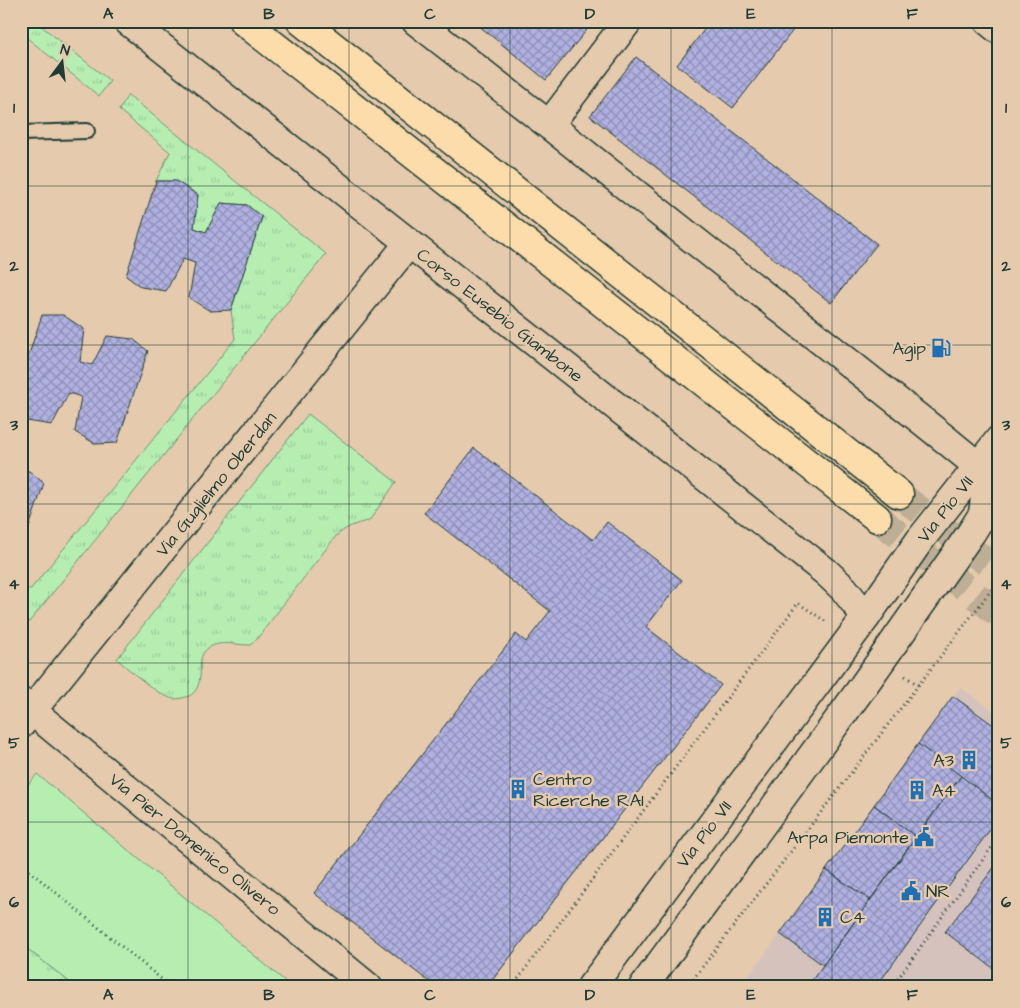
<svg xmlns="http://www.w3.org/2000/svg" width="1020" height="1008" viewBox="0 0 1020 1008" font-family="'Architects Daughter',sans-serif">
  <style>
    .built { fill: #d5c2bd }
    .grass { fill: url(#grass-tufts); stroke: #6a9673 }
    .park { fill: #b6eeb2; stroke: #6a9673 }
    .building { fill: url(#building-cross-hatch); stroke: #1f3d34 }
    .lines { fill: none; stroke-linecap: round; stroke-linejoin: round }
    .primary-tunnel { stroke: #bdae95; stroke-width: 28; stroke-dasharray: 28 14; stroke-linecap: butt }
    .service-casing { stroke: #1f3d34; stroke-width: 18 }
    .minor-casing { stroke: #1f3d34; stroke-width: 31 }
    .tertiary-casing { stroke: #1f3d34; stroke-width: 31 }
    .primary-casing { stroke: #1f3d34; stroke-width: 31 }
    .path { stroke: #1f3d34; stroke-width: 3; stroke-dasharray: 1 4; stroke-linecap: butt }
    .service { stroke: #e5caad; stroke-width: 14 }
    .minor { stroke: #e5caad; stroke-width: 28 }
    .tertiary { stroke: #e5caad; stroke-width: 28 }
    .primary { stroke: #fddcac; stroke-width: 28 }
    .grid { fill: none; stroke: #1f3d34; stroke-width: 1; stroke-opacity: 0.55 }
    .labels { text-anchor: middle; stroke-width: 5; stroke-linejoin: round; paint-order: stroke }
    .street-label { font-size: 18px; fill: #1f3d34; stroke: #e5caad }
    .poi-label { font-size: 18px; fill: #1f3d34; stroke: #e5caad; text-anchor: start }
    .neatline { fill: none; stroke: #1f3d34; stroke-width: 2 }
    .grid-label { font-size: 16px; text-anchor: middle; font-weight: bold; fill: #1f3d34 }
  </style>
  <defs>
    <pattern id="grass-tufts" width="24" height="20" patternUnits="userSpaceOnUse" patternTransform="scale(1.25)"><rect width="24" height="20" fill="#b6eeb2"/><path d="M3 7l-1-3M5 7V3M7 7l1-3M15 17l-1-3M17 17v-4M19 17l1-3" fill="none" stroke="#9ccd9a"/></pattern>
    <pattern id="building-cross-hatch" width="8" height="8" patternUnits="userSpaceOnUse" patternTransform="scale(1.25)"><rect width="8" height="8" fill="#b0b0e1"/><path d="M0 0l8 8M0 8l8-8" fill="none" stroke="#8f90b7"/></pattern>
  </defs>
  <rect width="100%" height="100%" fill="#e5caad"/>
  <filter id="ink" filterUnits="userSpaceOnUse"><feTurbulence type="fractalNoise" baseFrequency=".02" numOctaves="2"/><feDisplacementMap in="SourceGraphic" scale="10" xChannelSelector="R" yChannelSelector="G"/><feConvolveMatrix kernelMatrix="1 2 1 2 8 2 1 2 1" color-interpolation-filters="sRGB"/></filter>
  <g filter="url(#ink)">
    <polygon class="built" points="960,687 999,715 999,987 741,987"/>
    <g class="grass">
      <polygon points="21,21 35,21 110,81 99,96 21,33"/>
      <polygon points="128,95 326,254 21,632 21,583 30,590 235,339 231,310 262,218 247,205 221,203 206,232 194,228 198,195 176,181 156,181 170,152 119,110"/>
      <path d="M308 414 396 482 369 521C356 523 346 527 336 536L256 640 250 645C237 645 219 640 208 648 198 655 201 667 200 677 199 686 195 695 186 697 182 698 178 699 174 699 158 696 130 670 117 659Z"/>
      <polygon points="21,944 72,984 76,987 21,987"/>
    </g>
    <polygon class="park" points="37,774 292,987 76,987 21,944 21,793"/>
    <g class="building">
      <polygon points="473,21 594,21 546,80"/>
      <polygon points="711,21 800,21 733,108 677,65"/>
      <polygon points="636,57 877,244 831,303 590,116"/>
      <polygon points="156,181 176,181 198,195 194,228 206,232 221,203 247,205 262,217 231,310 210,311 189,298 195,263 183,259 166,291 141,287 126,276"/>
      <polygon points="42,315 63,315 84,329 80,362 92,365 107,336 133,339 148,351 117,443 96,444 75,432 81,397 69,393 52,425 27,421 21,416 21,378"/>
      <polygon points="474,448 593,540 607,522 682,580 646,627 721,685 487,987 436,987 314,893 516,634 526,642 550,611 424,513"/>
      <polygon points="21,470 29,471 44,483 21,551"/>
      <polygon points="953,696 999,729 999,805 918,744"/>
      <polygon points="918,744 961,776 916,837 874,805"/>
      <polygon points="961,776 999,805 999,817 876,987 807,987"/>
      <polygon points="874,805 916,837 870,900 826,870"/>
      <polygon points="999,861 999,969 997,971 945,932"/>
      <polygon points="826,870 870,900 823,965 780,934"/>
    </g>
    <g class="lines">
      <g class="primary-tunnel">
        <polyline points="899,494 999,572"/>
        <polyline points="877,518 999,614"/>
      </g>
      <defs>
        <polyline id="service" points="21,133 87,131"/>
        <g id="minor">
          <polyline points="988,21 999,30"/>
          <polyline points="549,125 628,21"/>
          <polyline points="866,617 920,540 999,440"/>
          <polyline points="21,702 368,987"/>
          <polyline points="21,724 409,243"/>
        </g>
        <g id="tertiary">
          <polyline points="128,21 826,572 844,589 866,617 591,987"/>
          <polyline points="416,21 549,125 945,439 978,466 983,475 986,489 983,514 971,533 861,689 643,987"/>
        </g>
        <g id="primary">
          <polyline points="243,21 877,518"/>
          <polyline points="301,21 899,494"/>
        </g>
      </defs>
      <use href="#service" class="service-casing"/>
      <use href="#minor" class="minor-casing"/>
      <use href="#tertiary" class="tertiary-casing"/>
      <use href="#primary" class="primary-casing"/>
      <g class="path">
        <polyline points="905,676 918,685"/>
        <polyline points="21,864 171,987"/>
        <polyline points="512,987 798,603 825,621"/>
        <polyline points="687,987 999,580"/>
        <polyline points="892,987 999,837"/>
      </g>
      <use href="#service" class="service"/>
      <use href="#minor" class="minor"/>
      <use href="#tertiary" class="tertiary"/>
      <use href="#primary" class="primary"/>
    </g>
  </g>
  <path class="grid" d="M188 21V987M349 21V987M510 21V987M671 21V987M832 21V987M21 186H999M21 345H999M21 504H999M21 663H999M21 822H999"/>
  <defs>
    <symbol id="fuel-bare" viewBox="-9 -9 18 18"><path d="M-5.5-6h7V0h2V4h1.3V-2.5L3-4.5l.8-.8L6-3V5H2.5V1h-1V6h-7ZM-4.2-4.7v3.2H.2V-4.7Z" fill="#1f6fb2" stroke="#e5caad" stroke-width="2.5" paint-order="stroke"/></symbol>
    <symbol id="building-bare" viewBox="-9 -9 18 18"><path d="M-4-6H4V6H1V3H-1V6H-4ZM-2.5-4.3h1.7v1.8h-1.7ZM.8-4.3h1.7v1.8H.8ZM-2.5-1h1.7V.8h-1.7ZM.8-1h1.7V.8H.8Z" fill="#1f6fb2" stroke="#e5caad" stroke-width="2.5" paint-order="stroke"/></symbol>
    <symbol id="civic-bare" viewBox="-9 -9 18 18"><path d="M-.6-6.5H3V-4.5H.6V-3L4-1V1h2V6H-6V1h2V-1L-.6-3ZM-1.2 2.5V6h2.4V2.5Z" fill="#1f6fb2" stroke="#e5caad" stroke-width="2.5" paint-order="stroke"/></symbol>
  </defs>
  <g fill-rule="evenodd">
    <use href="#fuel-bare" x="927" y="334" width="28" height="28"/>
    <use href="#building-bare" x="955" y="746" width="28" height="28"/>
    <use href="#building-bare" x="504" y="775" width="28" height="28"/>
    <use href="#building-bare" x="903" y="776" width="28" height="28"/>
    <use href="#civic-bare" x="910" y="823" width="28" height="28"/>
    <use href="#civic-bare" x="897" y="877" width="28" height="28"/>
    <use href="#building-bare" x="811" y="903" width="28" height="28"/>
  </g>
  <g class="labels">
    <g class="street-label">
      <text transform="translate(500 315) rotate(38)" y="6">Corso Eusebio Giambone</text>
      <text transform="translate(216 484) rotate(-51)" y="6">Via Guglielmo Oberdan</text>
      <text transform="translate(945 509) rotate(-52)" y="6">Via Pio VII</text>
      <text transform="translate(704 834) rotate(-53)" y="6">Via Pio VII</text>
      <text transform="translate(195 844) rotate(39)" y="6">Via Pier Domenico Olivero</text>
    </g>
    <g class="poi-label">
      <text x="926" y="354" text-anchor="end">Agip</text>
      <text x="954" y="766" text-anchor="end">A3</text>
      <text x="533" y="785">Centro<tspan x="533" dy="21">Ricerche RAI</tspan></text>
      <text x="932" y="796">A4</text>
      <text x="909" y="843" text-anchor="end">Arpa Piemonte</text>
      <text x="926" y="897">NR</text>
      <text x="840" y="923">C4</text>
    </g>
  </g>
  <rect width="1020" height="1008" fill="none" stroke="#e5caad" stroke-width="55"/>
  <g transform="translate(62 62) rotate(15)" stroke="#e5caad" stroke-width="4" paint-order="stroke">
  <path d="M0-4L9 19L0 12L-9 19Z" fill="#1f3d34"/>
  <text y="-8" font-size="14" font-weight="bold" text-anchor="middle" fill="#1f3d34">N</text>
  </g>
  <rect x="28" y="28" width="964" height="952" class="neatline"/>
  <g class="grid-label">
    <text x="108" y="19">A</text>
    <text x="269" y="19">B</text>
    <text x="430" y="19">C</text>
    <text x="590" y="19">D</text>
    <text x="751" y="19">E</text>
    <text x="912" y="19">F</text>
    <text x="14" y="113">1</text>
    <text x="1006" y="113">1</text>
    <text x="14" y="271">2</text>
    <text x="1006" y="271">2</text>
    <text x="14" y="430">3</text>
    <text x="1006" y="430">3</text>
    <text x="14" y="589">4</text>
    <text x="1006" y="589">4</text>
    <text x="14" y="748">5</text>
    <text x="1006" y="748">5</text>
    <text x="14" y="907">6</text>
    <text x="1006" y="907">6</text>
    <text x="108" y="1000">A</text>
    <text x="269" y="1000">B</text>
    <text x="430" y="1000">C</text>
    <text x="590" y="1000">D</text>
    <text x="751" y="1000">E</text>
    <text x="912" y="1000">F</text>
  </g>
</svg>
